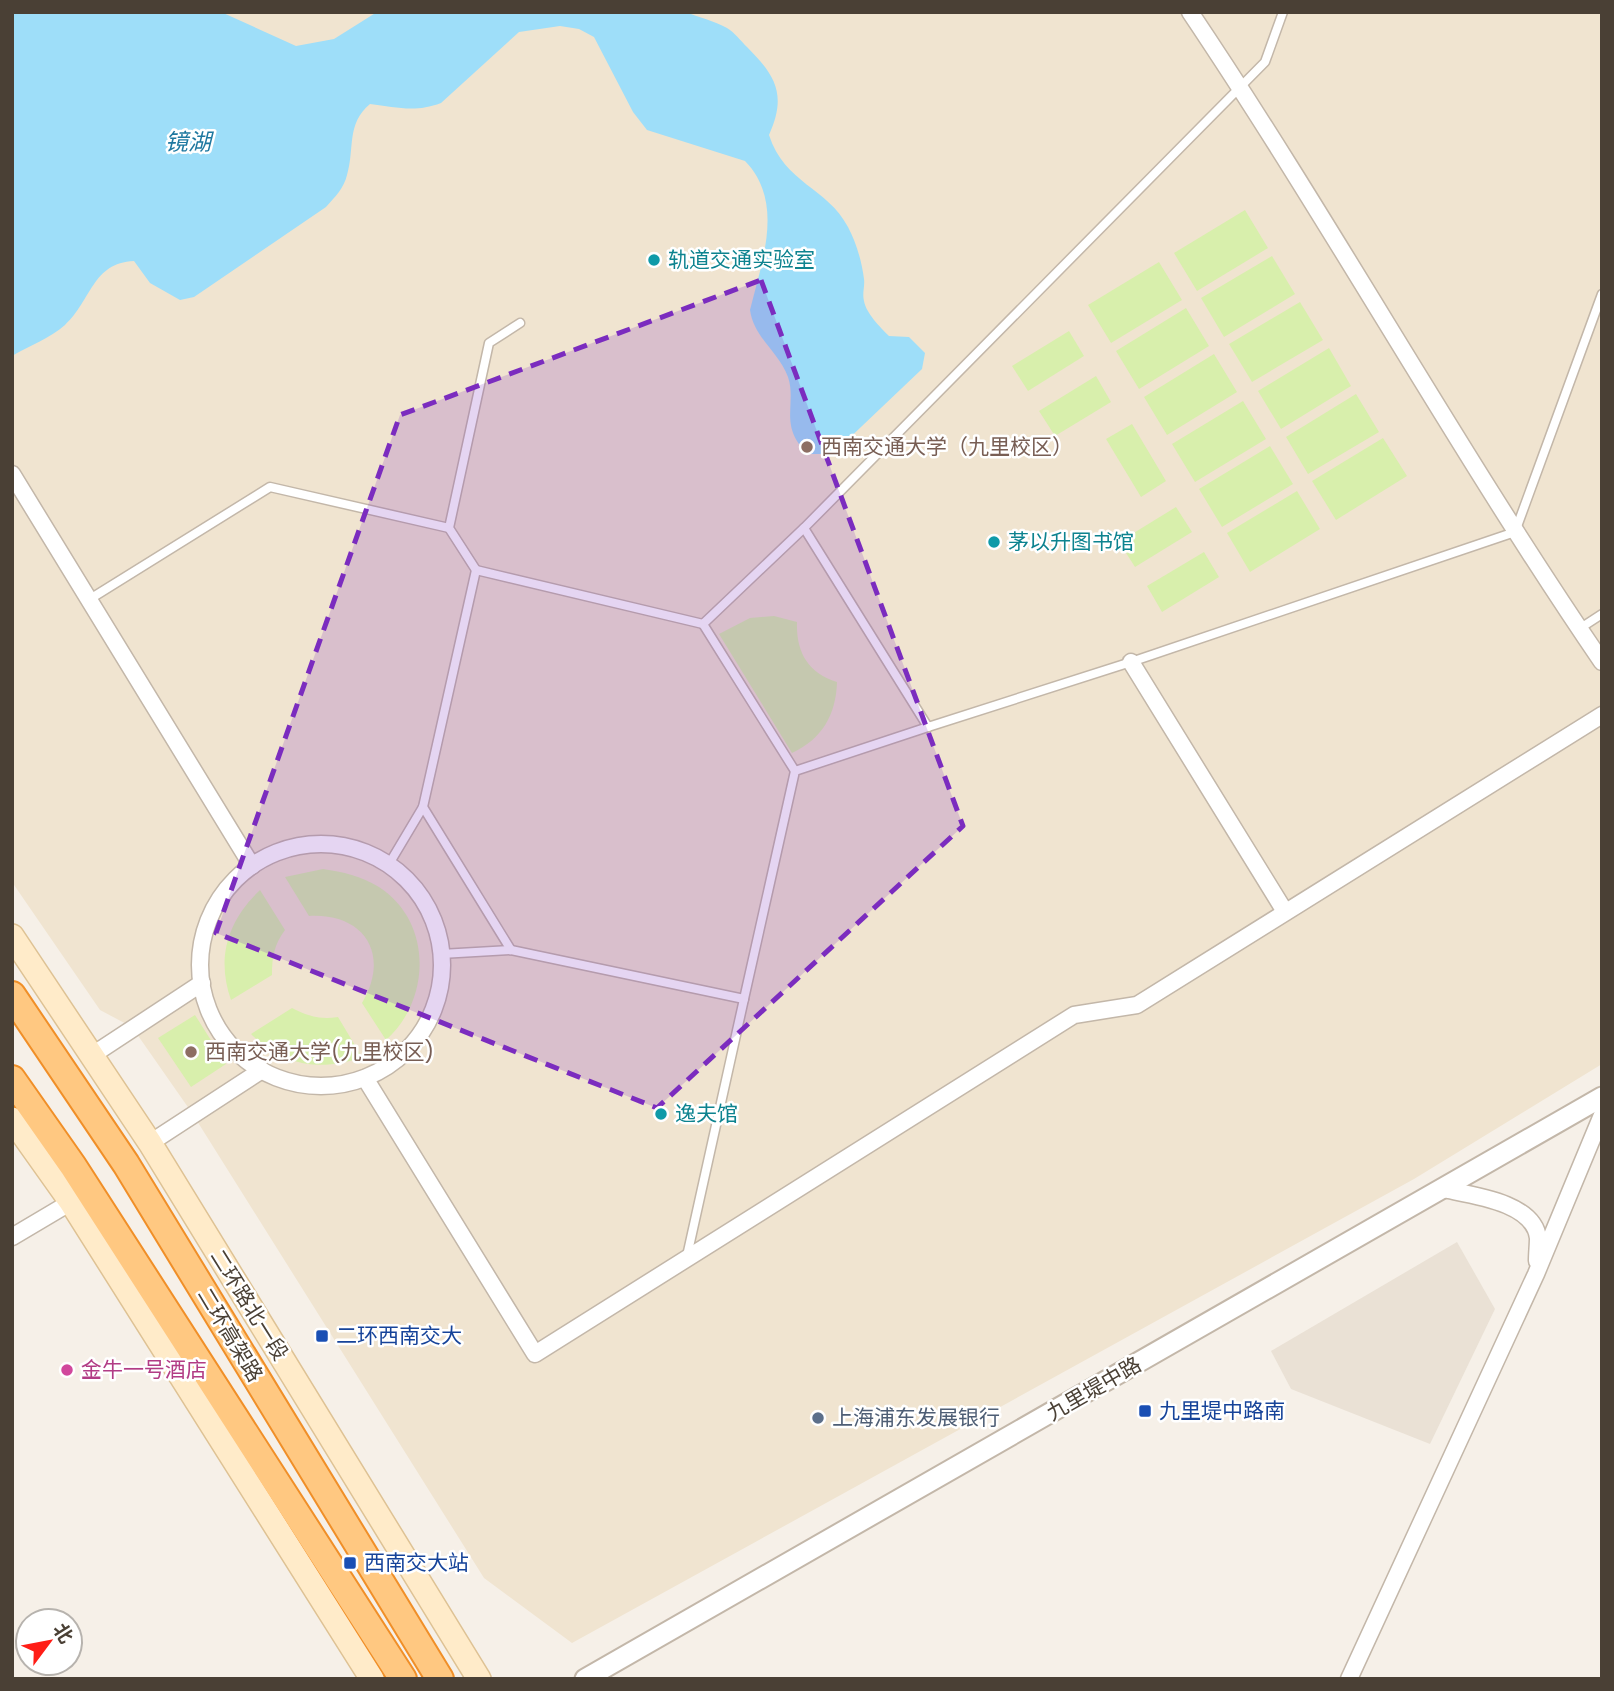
<svg xmlns="http://www.w3.org/2000/svg" width="1614" height="1691" viewBox="0 0 1614 1691" font-family="Poppins,'Noto Sans SC',sans-serif">
  <style>
    .residential { fill: #eae1d5 }
    .education { fill: #f0e4d0 }
    .green { fill: #d8efac }
    .water { fill: #9edef9 }
    .lines { fill: none; stroke-linecap: round; stroke-linejoin: round }
    .service-casing { stroke: #c3b7a9; stroke-width: 11 }
    .minor-casing { stroke: #c3b7a9; stroke-width: 19 }
    .tertiary-casing { stroke: #c3b7a9; stroke-width: 23 }
    .secondary-casing { stroke: #dec294; stroke-width: 26 }
    .trunk-casing { stroke: #f08f28; stroke-width: 30 }
    .service { stroke: #fff; stroke-width: 8 }
    .minor { stroke: #fff; stroke-width: 16 }
    .tertiary { stroke: #fff; stroke-width: 19 }
    .secondary { stroke: #ffebc9; stroke-width: 23 }
    .trunk { stroke: #ffc881; stroke-width: 26 }
    .marked { fill: #7b2cbf; fill-opacity: 0.2; stroke: #7b2cbf; stroke-width: 5; stroke-dasharray: 14 9; stroke-linejoin: round }
    .culture-dot { fill: #0f9aa8; stroke: #fff; stroke-width: 2.5 }
    .education-dot { fill: #8d6e63; stroke: #fff; stroke-width: 2.5 }
    .transit-dot { fill: #1a4fb4; stroke: #fff; stroke-width: 2.5 }
    .hotel-dot { fill: #d1479c; stroke: #fff; stroke-width: 2.5 }
    .service-dot { fill: #5c6f8a; stroke: #fff; stroke-width: 2.5 }
    .labels { text-anchor: middle; stroke-width: 5; stroke-linejoin: round; paint-order: stroke }
    .culture-label { font-size: 21px; fill: #0d838f; stroke: #fff; text-anchor: start }
    .education-label { font-size: 21px; fill: #785e54; stroke: #fff; text-anchor: start }
    .street-label { font-size: 21px; fill: #4a4035; stroke: #fff }
    .transit-label { font-size: 21px; fill: #164399; stroke: #fff; text-anchor: start }
    .hotel-label { font-size: 21px; fill: #b23c85; stroke: #fff; text-anchor: start }
    .service-label { font-size: 21px; fill: #4e5e75; stroke: #fff; text-anchor: start }
    .water-label { font-size: 23px; font-style: italic; fill: #1e78a0; stroke: #fff }
  </style>
  <rect width="100%" height="100%" fill="#f6f0e8"/>
  <polygon class="residential" points="1457,1242 1495,1309 1430,1444 1291,1389 1271,1351"/>
  <polygon class="education" points="12,12 1602,12 1602,1064 1414,1179 572,1643 484,1578 192,1113 132,1027 100,1010 12,882"/>
  <g class="green">
    <polygon points="1245,210 1268,248 1197,291 1174,253"/>
    <polygon points="1272,256 1295,294 1224,337 1201,298"/>
    <polygon points="1159,262 1182,300 1111,343 1088,305"/>
    <polygon points="1300,302 1323,340 1252,382 1229,344"/>
    <polygon points="1186,308 1209,346 1139,389 1116,351"/>
    <polygon points="1069,331 1084,356 1028,391 1012,366"/>
    <polygon points="1329,348 1351,386 1281,429 1258,391"/>
    <polygon points="1214,354 1237,392 1167,435 1144,397"/>
    <polygon points="1096,376 1111,402 1055,436 1039,411"/>
    <polygon points="1356,394 1379,432 1308,474 1286,437"/>
    <polygon points="1243,401 1266,439 1195,482 1172,444"/>
    <polygon points="1132,424 1166,481 1141,497 1106,439"/>
    <polygon points="1383,438 1407,476 1336,520 1312,481"/>
    <polygon points="1270,446 1293,484 1222,527 1199,489"/>
    <polygon points="1297,491 1320,529 1250,572 1227,533"/>
    <polygon points="1176,507 1192,532 1135,567 1119,542"/>
    <polygon points="1204,552 1219,577 1162,612 1147,586"/>
    <path d="M774 616 797 622C796 652 808 673 837 682 836 715 822 739 792 753L719 634 750 618Z"/>
    <path d="M323 869C343 872 361 876 379 887 433 922 431 1000 386 1040L362 1003C391 954 364 913 309 916L285 877Z"/>
    <path d="M260 890 285 930C274 945 272 957 272 975L231 1000C216 958 228 920 260 890Z"/>
    <path d="M292 1008C308 1016 320 1020 338 1017L362 1057C321 1072 283 1066 251 1034Z"/>
    <polygon points="195,1015 226,1064 191,1087 158,1038"/>
  </g>
  <path class="water" d="M12 12H221L296 46 334 39 377 12H685C699 17 714 21 727 28 734 32 741 41 747 47 776 76 787 95 769 135 785 184 827 187 848 227 856 242 862 262 864 279 865 286 862 294 864 301 866 313 880 327 889 336L909 337 925 353 922 369 841 446 829 454H808C778 426 797 404 788 377 779 352 754 338 750 310 762 261 785 202 745 161L647 130 633 112 594 37 579 29 560 26 519 32 441 103C415 113 396 107 370 104 346 124 355 148 347 175 344 188 335 197 326 207L194 297 180 300 150 283 134 261C92 263 92 300 65 325 50 338 29 346 12 356Z"/>
  <g class="lines">
    <defs>
      <g id="service">
        <polyline points="1283,12 1265,62 804,528 928,727 1131,662 1515,532 1602,294"/>
        <polyline points="476,570 449,528 489,343 520,323"/>
        <polyline points="90,599 270,487 449,528"/>
        <polyline points="703,624 795,771"/>
        <polyline points="1579,629 1602,614"/>
        <polyline points="423,807 511,950"/>
        <polyline points="389,864 423,807 476,570 703,624 804,528"/>
        <polyline points="441,954 511,950 744,999 795,771 928,727"/>
        <polyline points="687,1256 744,999"/>
      </g>
      <g id="minor">
        <path d="M1190 12C1333 225 1457 450 1602 662"/>
        <polyline points="12,474 252,866"/>
        <polyline points="1131,662 1284,910"/>
        <circle cx="321" cy="965" r="121"/>
        <polyline points="94,1054 202,983"/>
        <polyline points="365,1078 535,1354 1074,1015 1137,1005 1602,715"/>
        <polyline points="150,1143 262,1070"/>
        <path d="M1443 1189C1471 1195 1534 1202 1538 1238 1538 1245 1537 1253 1537 1261"/>
        <polyline points="12,1237 71,1202"/>
        <polyline points="1349,1679 1536,1274 1602,1115"/>
      </g>
      <polyline id="tertiary" points="585,1679 1602,1097"/>
      <g id="secondary">
        <polyline points="12,936 150,1143 479,1679"/>
        <polyline points="12,1119 71,1202 372,1679"/>
      </g>
      <g id="trunk">
        <polyline points="12,995 126,1164 440,1679"/>
        <polyline points="12,1079 73,1166 403,1679"/>
      </g>
    </defs>
    <use href="#service" class="service-casing"/>
    <use href="#minor" class="minor-casing"/>
    <use href="#tertiary" class="tertiary-casing"/>
    <use href="#secondary" class="secondary-casing"/>
    <use href="#trunk" class="trunk-casing"/>
    <use href="#service" class="service"/>
    <use href="#minor" class="minor"/>
    <use href="#tertiary" class="tertiary"/>
    <use href="#secondary" class="secondary"/>
    <use href="#trunk" class="trunk"/>
  </g>
  <path class="marked" d="M761 280 963 826 657 1108 216 933 400 415Z"/>
  <g class="culture-dot">
    <circle cx="654" cy="260" r="7"/>
    <circle cx="994" cy="542" r="7"/>
    <circle cx="661" cy="1114" r="7"/>
  </g>
  <g class="education-dot">
    <circle cx="807" cy="447" r="7"/>
    <circle cx="191" cy="1052" r="7"/>
  </g>
  <g class="transit-dot">
    <rect x="315" y="1329" width="14" height="14" rx="3.5"/>
    <rect x="1138" y="1404" width="14" height="14" rx="3.5"/>
    <rect x="343" y="1556" width="14" height="14" rx="3.5"/>
  </g>
  <circle class="hotel-dot" cx="67" cy="1370" r="7"/>
  <circle class="service-dot" cx="818" cy="1418" r="7"/>
  <g class="labels">
    <g class="culture-label">
      <text x="668" y="267">轨道交通实验室</text>
      <text x="1008" y="549">茅以升图书馆</text>
      <text x="675" y="1121">逸夫馆</text>
    </g>
    <g class="education-label">
      <text x="821" y="454">西南交通大学（九里校区）</text>
      <text x="205" y="1059">西南交通大学(九里校区)</text>
    </g>
    <g class="street-label">
      <text transform="translate(249 1305) rotate(58)" y="7">二环路北一段</text>
      <text transform="translate(230 1335) rotate(59)" y="7">二环高架路</text>
      <text transform="translate(1094 1389) rotate(-30)" y="7">九里堤中路</text>
    </g>
    <g class="transit-label">
      <text x="336" y="1343">二环西南交大</text>
      <text x="1159" y="1418">九里堤中路南</text>
      <text x="364" y="1570">西南交大站</text>
    </g>
    <g class="hotel-label">
      <text x="81" y="1377">金牛一号酒店</text>
    </g>
    <g class="service-label">
      <text x="832" y="1425">上海浦东发展银行</text>
    </g>
    <g class="water-label">
      <text x="188" y="150">镜湖</text>
    </g>
  </g>
  <rect width="1614" height="1691" fill="none" stroke="#4a4035" stroke-width="28"/>
  <g transform="translate(49 1642) rotate(58)"><circle r="33" fill="#ffffff" stroke="#b7b3ae" stroke-width="2"/>
  <path d="M0-5L12 26L0 18L-12 26Z" fill="#ff1d16"/>
  <text y="-10" font-size="19" font-weight="bold" text-anchor="middle" fill="#4a4035">北</text>
  </g>
</svg>
